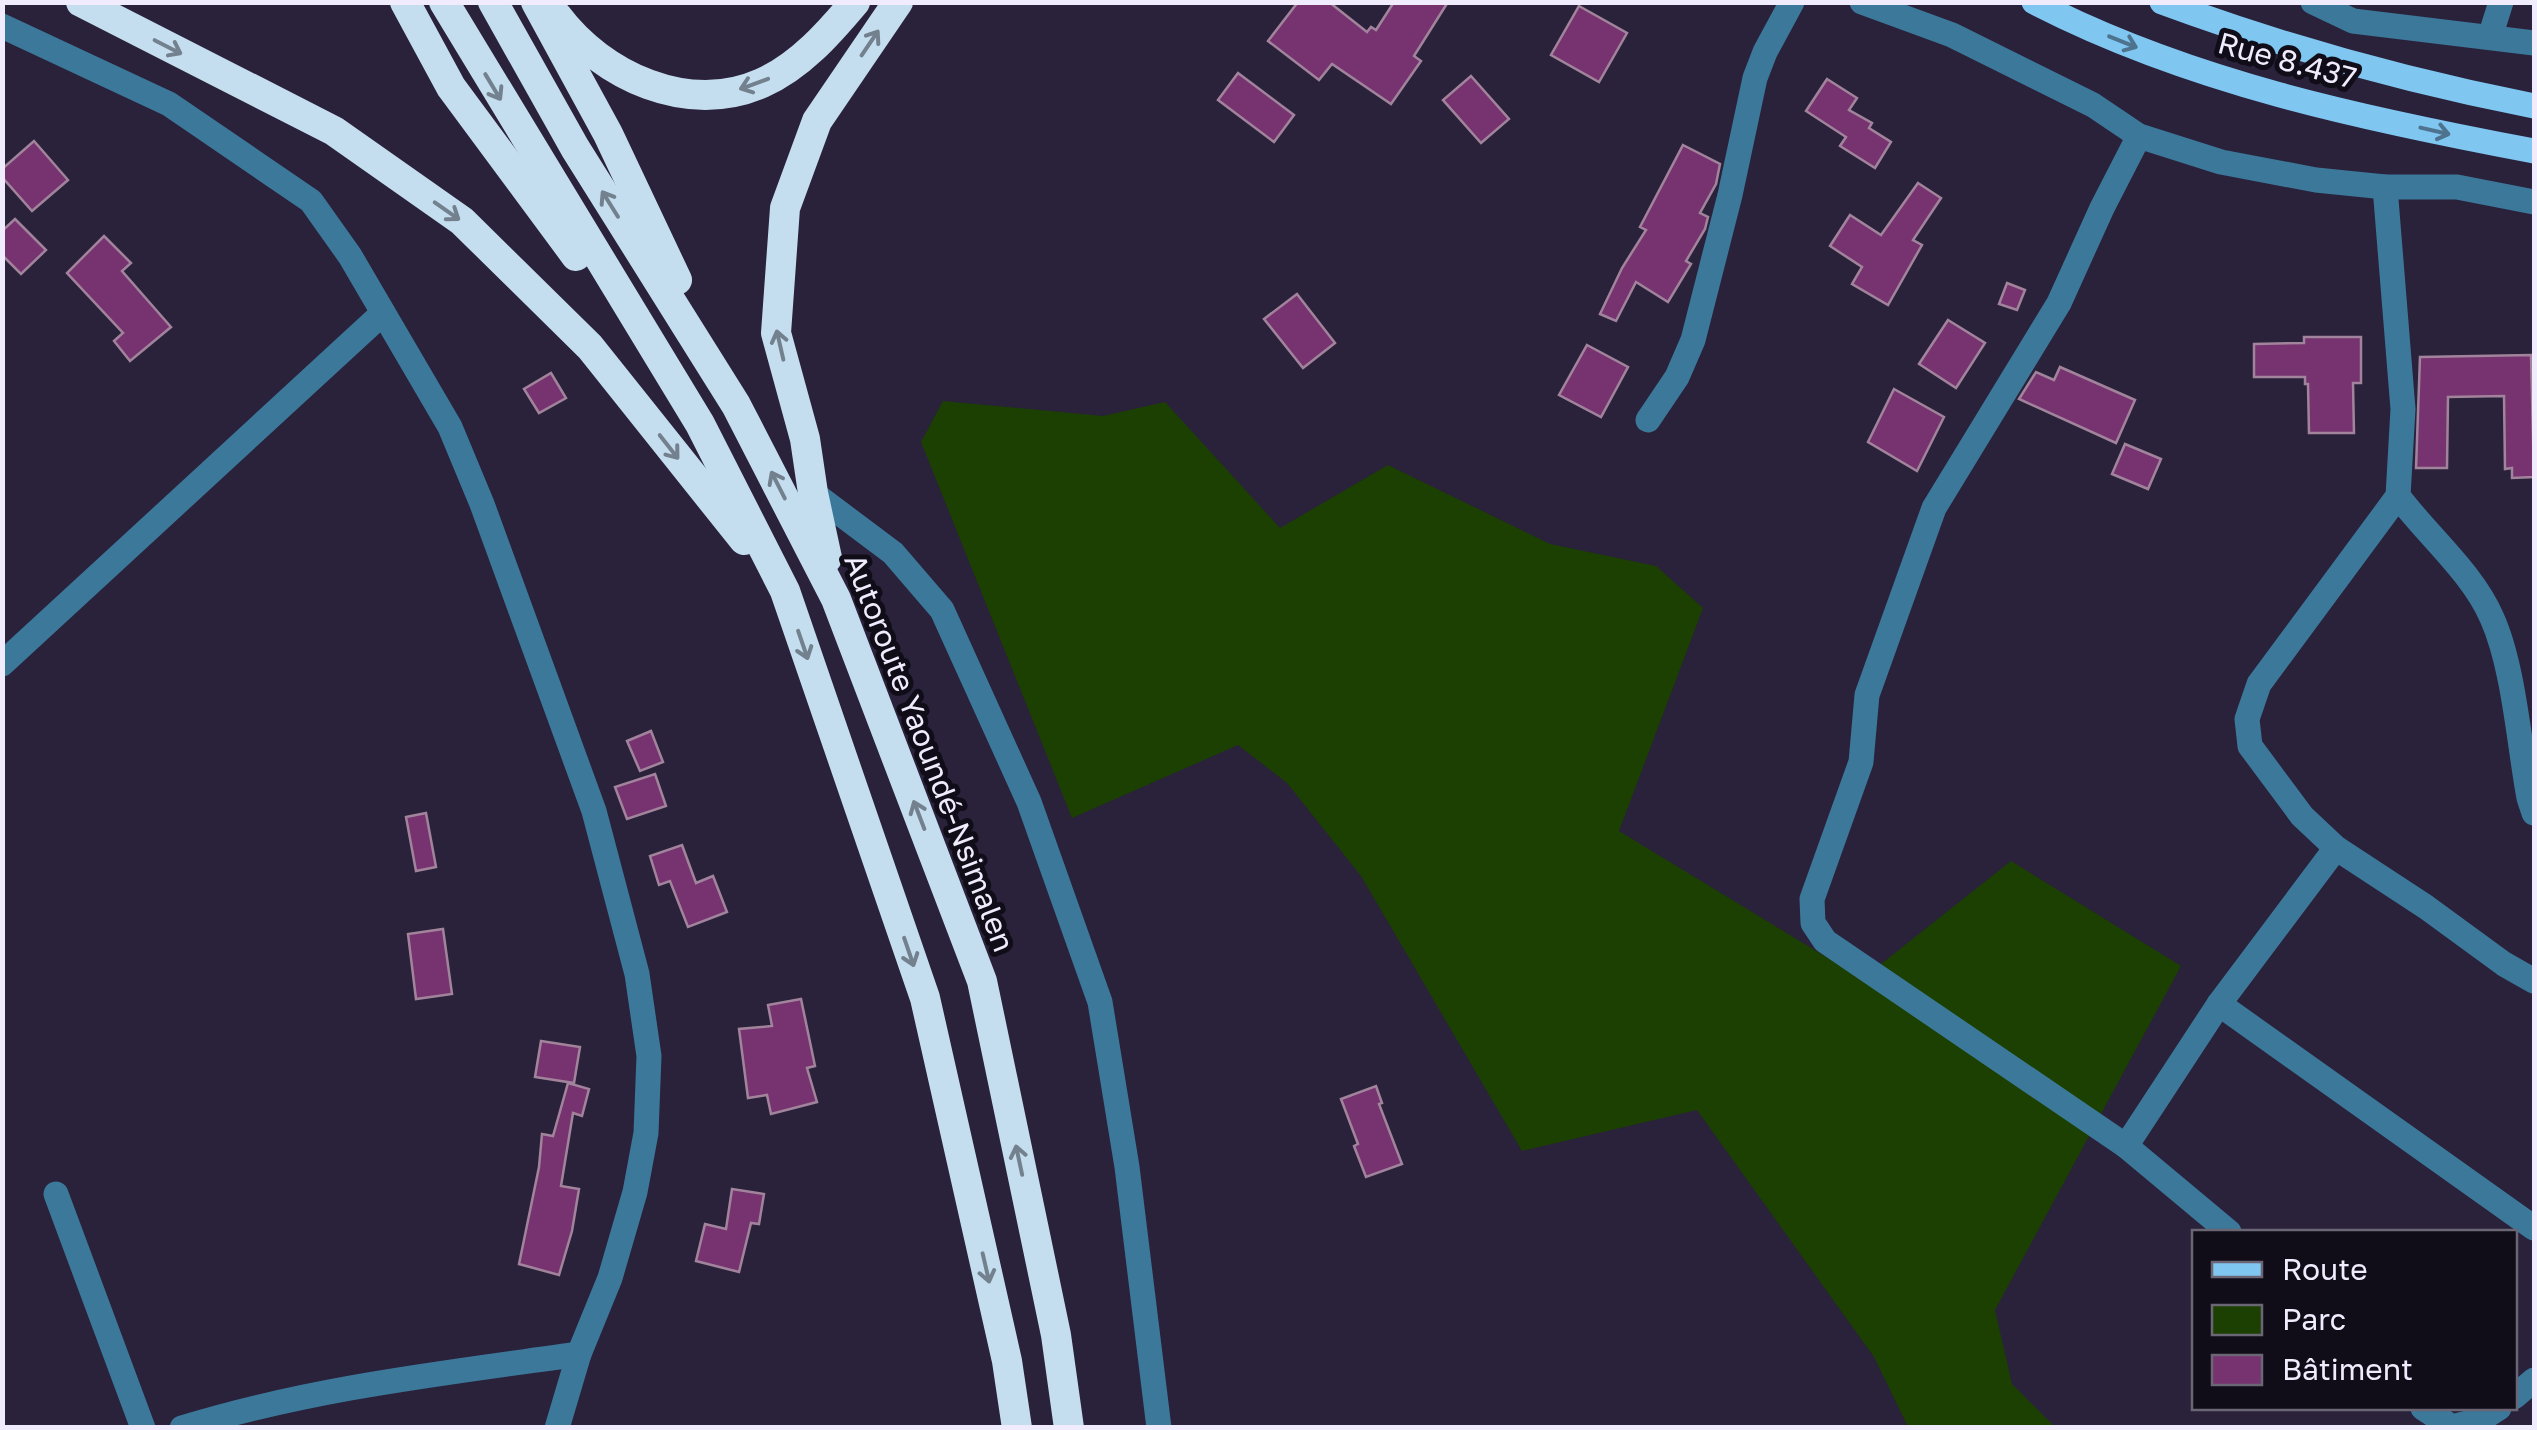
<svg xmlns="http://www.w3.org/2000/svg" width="2537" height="1430" viewBox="0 0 2537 1430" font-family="'Golos Text',sans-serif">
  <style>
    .green { fill: #1b4002 }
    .building { fill: #76336f; stroke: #a1849c; stroke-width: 2.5 }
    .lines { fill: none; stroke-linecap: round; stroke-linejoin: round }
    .minor { stroke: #3c789a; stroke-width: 25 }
    .major { stroke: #7fc6f0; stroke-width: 25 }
    .highway { stroke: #c4deef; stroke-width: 30 }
    .oneway { stroke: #4e738f }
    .oneway2 { stroke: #73808e }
    .labels { text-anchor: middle; stroke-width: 10; stroke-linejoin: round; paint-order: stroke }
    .street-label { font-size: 30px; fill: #f1ecfd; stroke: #110d18 }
  </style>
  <rect width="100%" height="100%" fill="#2a213a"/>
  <polygon class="green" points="943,401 1103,416 1165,402 1280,528 1388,465 1550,544 1656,566 1703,608 1619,831 1862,979 2011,861 2181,966 1995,1310 2012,1384 2055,1427 1908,1427 1874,1357 1697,1110 1522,1151 1361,876 1287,783 1238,745 1072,818 921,442"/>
  <g class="building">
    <polygon points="1298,2 1329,2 1367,32 1371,27 1376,30 1394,2 1448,2 1414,56 1421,61 1391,104 1332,64 1319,80 1268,41"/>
    <polygon points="1579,6 1627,33 1599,82 1551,55"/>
    <polygon points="1238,73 1294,115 1274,142 1218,100"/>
    <polygon points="1471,76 1509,119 1481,143 1443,100"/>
    <polygon points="1827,79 1857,98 1849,110 1872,123 1869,128 1891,142 1875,168 1840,146 1846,137 1806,111"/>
    <polygon points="34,141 68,180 32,211 2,177 2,169"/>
    <polygon points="1683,145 1720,164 1716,184 1700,213 1708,217 1705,229 1686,261 1691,264 1668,302 1636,282 1616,321 1600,314 1622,268 1646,230 1640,227"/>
    <polygon points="1918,183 1941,198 1913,240 1922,245 1888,305 1852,284 1862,267 1830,246 1850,215 1881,235"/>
    <polygon points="15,219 46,250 21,274 2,255 2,231"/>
    <polygon points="104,236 131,263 122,271 171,327 130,361 114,341 123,333 67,273"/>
    <polygon points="2007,283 2025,290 2017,310 1999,304"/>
    <polygon points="1297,294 1335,343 1303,368 1264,319"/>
    <polygon points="1948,320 1985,343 1956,388 1919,364"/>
    <polygon points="2304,337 2361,337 2361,383 2353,383 2354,433 2309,433 2308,384 2305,384 2305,377 2254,377 2254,344 2304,343"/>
    <polygon points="1587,345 1628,367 1601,417 1559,395"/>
    <polygon points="2531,355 2534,477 2512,478 2512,468 2505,469 2504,396 2448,397 2447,468 2416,468 2420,357"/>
    <polygon points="2060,367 2135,400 2116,443 2019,399 2036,372 2054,380"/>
    <polygon points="551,373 566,398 539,413 524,389"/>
    <polygon points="1894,389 1944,417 1917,471 1868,442"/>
    <polygon points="2125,444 2161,459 2148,489 2112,474"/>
    <polygon points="651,731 663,762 640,771 627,741"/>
    <polygon points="655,774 666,806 627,819 615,787"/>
    <polygon points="426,813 436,867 416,871 406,817"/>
    <polygon points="682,845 696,883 713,876 727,912 688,927 670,881 659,885 650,856"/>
    <polygon points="443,929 452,994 416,999 408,934"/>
    <polygon points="801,999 815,1066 807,1068 817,1102 771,1114 767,1095 748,1098 739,1029 772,1026 768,1005"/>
    <polygon points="541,1041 580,1047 574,1083 535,1077"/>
    <polygon points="568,1083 589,1089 582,1116 573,1113 561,1186 579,1189 572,1231 559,1275 519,1264 539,1167 542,1134 553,1136"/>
    <polygon points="1376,1086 1382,1103 1379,1104 1402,1164 1366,1177 1354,1146 1358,1144 1341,1099"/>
    <polygon points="732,1189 764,1194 759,1224 751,1223 739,1272 696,1261 705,1224 726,1229"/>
  </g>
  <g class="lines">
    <g class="minor">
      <polyline points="1862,2 1952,35 2093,105 2139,136 2221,162 2316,180 2385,187 2457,187 2534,202"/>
      <polyline points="2313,2 2353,21 2534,43"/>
      <polyline points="2,26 169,104 311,201 350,256 450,427 482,504 594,811 637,974 649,1056 646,1133 635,1192 610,1278 579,1354 557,1428"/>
      <polyline points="2490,37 2501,2"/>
      <polyline points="2139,136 2102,208 2059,303 1934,508 1867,695 1861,762 1812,899 1813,923 1825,941 2126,1146 2229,1232"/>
      <polyline points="2385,187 2403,409 2398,496 2259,684 2247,719 2250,746 2302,816 2336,848 2426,907 2504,964 2534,981"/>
      <polyline points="1648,420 1677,377 1693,340 1730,195 1755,78 1765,52 1792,2"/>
      <polyline points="813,493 893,553 942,610 1029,802 1100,1002 1127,1167 1159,1428"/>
      <path d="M2398 496C2428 536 2472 572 2492 618 2514 667 2519 744 2529 798L2534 813"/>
      <polyline points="2,664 383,313"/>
      <polyline points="2219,1004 2534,1228"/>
      <polyline points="2126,1146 2219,1004 2336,848"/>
      <polyline points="56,1194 143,1428"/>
      <polyline points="2514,1397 2534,1380"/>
      <polyline points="2423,1408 2452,1427 2480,1420 2499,1408"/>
      <path d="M182 1428C311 1388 445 1373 579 1354"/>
    </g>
    <g class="major">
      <path d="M2034 2C2189 82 2364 119 2534 151"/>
      <path d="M2162 2C2284 47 2407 81 2534 106"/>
    </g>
    <g class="highway">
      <polyline points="81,2 334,131 462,221 590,347 744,540"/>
      <polyline points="405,2 451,87 576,256"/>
      <polyline points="444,2 700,424 785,591 925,998 1007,1361 1017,1428"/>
      <polyline points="493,2 575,148 736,405 836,599 982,981 1056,1335 1069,1428"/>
      <polyline points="536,2 608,134 677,280"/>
      <path d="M557 16C602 76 688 116 762 83 800 66 829 33 855 2"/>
      <polyline points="827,558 813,493 805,439 776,333 785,208 817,121 898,2"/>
    </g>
  </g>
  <defs><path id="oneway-shaft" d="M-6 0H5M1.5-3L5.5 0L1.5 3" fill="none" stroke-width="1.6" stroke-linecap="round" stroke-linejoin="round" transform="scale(2.5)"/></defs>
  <g class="oneway">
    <use href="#oneway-shaft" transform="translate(2123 42) rotate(22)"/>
    <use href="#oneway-shaft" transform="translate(2435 131) rotate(13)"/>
  </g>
  <g class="oneway2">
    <use href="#oneway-shaft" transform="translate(870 43) rotate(-56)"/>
    <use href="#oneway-shaft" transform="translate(168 47) rotate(27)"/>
    <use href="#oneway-shaft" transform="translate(754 84) rotate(160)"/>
    <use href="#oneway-shaft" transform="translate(493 87) rotate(59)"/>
    <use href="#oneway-shaft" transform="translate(610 204) rotate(-122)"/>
    <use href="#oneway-shaft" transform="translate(447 211) rotate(35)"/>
    <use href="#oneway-shaft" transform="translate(780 345) rotate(-103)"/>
    <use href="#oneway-shaft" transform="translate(669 447) rotate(52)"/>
    <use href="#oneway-shaft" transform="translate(778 485) rotate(-117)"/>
    <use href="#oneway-shaft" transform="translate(803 645) rotate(71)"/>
    <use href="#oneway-shaft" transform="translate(919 815) rotate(-111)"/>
    <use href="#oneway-shaft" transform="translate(909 952) rotate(71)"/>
    <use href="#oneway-shaft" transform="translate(1019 1160) rotate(-102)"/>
    <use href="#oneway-shaft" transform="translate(986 1268) rotate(77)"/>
  </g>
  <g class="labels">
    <g class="street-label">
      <text transform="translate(2287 61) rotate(15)" y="10">Rue 8.437</text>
      <text transform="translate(929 753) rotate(69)" y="10">Autoroute Yaoundé-Nsimalen</text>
    </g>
  </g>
  <rect width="2537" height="1430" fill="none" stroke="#f1ecfd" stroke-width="10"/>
  <rect x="2192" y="1230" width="325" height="180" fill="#110d18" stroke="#6b6674" stroke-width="2.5"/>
  <rect x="2212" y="1262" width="50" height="15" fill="#7fc6f0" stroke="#6b6674" stroke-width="2.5"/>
  <text x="2282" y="1280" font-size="30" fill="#f1ecfd">Route</text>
  <rect x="2212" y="1305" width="50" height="30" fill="#1b4002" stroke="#6b6674" stroke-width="2.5"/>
  <text x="2282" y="1330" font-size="30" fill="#f1ecfd">Parc</text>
  <rect x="2212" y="1355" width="50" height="30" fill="#76336f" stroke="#6b6674" stroke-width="2.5"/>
  <text x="2282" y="1380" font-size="30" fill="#f1ecfd">Bâtiment</text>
</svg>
